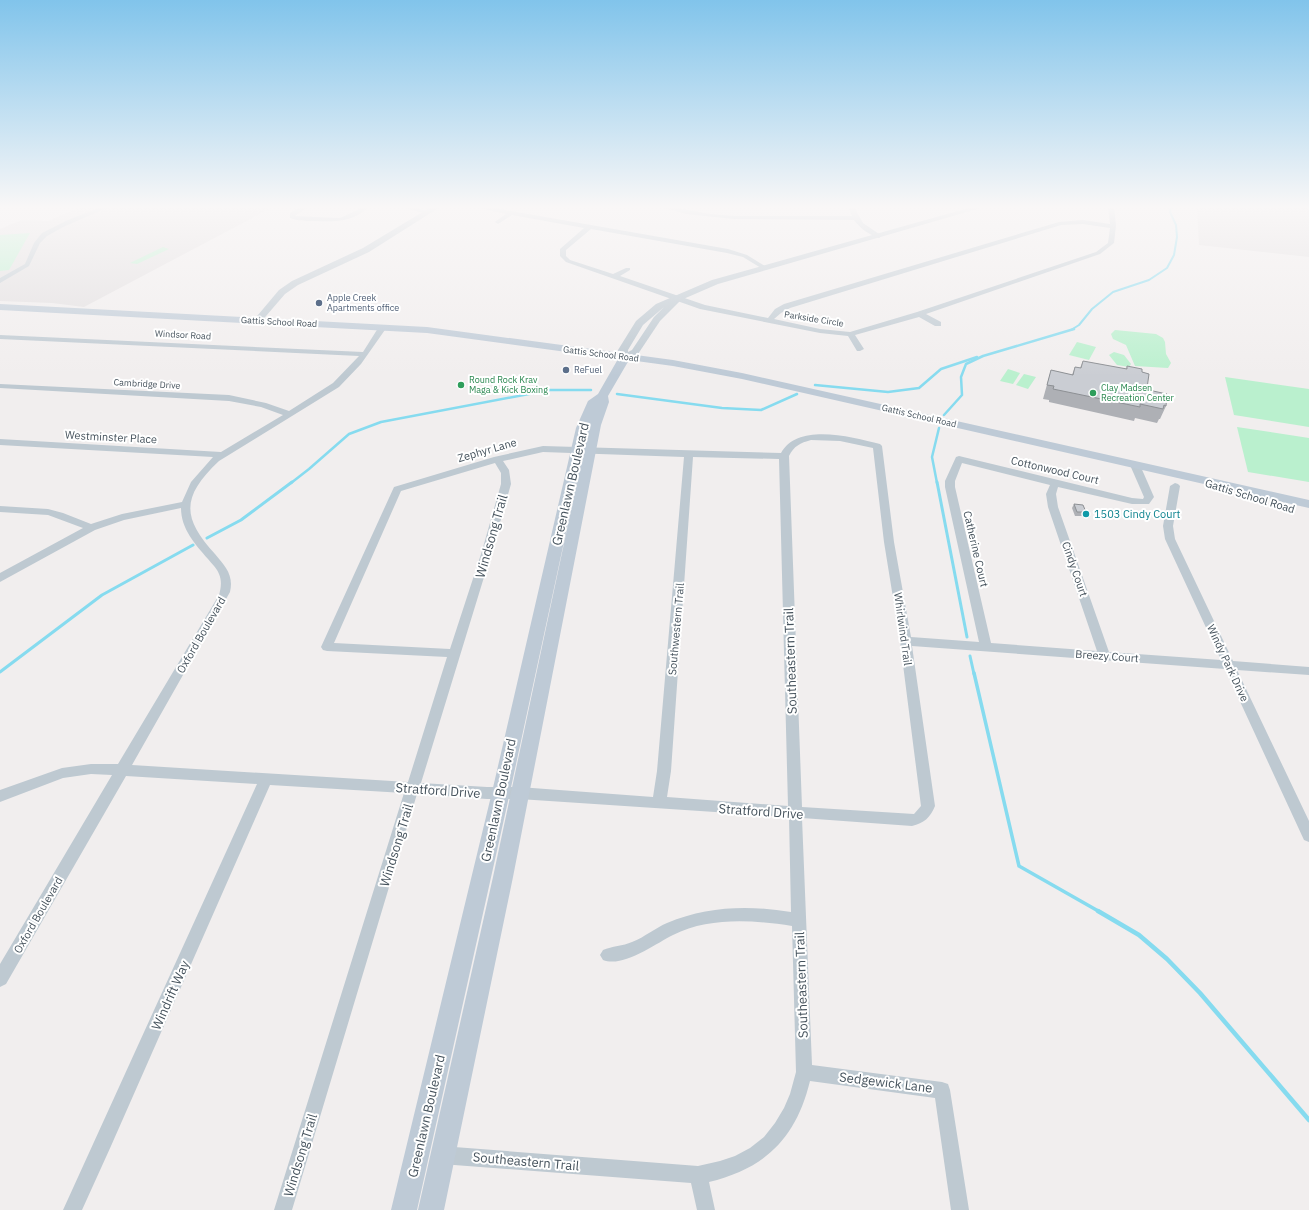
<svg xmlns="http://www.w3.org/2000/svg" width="1309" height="1210" viewBox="0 0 1309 1210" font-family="'IBM Plex Sans',sans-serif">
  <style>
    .education { fill: #e2dfe0 }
    .green { fill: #baf0ce }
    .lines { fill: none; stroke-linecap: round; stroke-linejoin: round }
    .stream-far4 { stroke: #86dbef; stroke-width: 2 }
    .stream-far3 { stroke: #86dbef; stroke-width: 2.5 }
    .stream-far2 { stroke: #86dbef; stroke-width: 3 }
    .stream-far1 { stroke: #86dbef; stroke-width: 3.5 }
    .stream { stroke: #86dbef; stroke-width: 4.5 }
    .minor { fill: #bec9d1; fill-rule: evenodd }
    .tertiary { fill: #bec9d1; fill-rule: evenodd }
    .secondary { fill: #becad6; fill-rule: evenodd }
    .wall { fill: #aeb0b5 }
    .building { fill: #cacdd3; stroke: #8d9094 }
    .service-dot { fill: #5c6f8a; stroke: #fff; stroke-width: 1.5 }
    .leisure-dot { fill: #2e9e5b; stroke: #fff; stroke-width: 1.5 }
    .culture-dot { fill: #0f9aa8; stroke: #fff; stroke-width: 1.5 }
    .labels { text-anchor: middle; stroke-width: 4; stroke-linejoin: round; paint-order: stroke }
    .far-service-label { font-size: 9px; fill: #4e5e75; stroke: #fff; text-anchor: start }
    .far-street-label { font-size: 9px; fill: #45525c; stroke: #fff }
    .far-leisure-label { font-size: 9px; fill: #27864d; stroke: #fff; text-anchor: start }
    .street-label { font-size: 11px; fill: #45525c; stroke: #fff }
    .culture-label { font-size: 11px; fill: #0d838f; stroke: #fff; text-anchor: start }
    .near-street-label { font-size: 13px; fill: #45525c; stroke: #fff }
  </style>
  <rect width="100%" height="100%" fill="#f1eeee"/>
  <g class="education">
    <polygon points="80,207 273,207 84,307 52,303 0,301 0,229 22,220 48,221"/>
    <polygon points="1197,207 1309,207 1309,257 1199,245"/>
  </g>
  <g class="green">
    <polygon points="30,233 9,270 0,271 0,235"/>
    <polygon points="163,247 169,249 137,264 130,263"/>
    <polygon points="1115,330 1156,334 1163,338 1165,342 1166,354 1171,363 1168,368 1135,366 1126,345 1113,339 1111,334"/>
    <polygon points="1077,342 1096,347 1089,360 1069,355"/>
    <polygon points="1114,352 1124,355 1131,364 1129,367 1117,365 1109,355"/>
    <polygon points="1008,369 1020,373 1013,384 1000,381"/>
    <polygon points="1024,374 1036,377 1028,389 1016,385"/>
    <polygon points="1225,377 1309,389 1309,427 1234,415"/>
    <polygon points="1237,427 1309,438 1309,482 1248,472"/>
  </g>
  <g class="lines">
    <polyline class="stream-far4" points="1071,330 1079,325 1092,309 1113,292 1149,280 1167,268 1174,255 1177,237 1176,225 1170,212 1171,207"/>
    <g class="stream-far3">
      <polyline points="815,385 888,392 919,388 941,369 977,357"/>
      <polyline points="617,394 722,408 761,410 797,394"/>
      <polyline points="944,415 962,395 961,377 966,364 983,356 1074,329"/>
      <polyline points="291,483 309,469 349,434 381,422 550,390 591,390"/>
      <polyline points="937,483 932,457 939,428"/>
    </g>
    <g class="stream-far2">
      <polyline points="937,482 967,637"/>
      <polyline points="207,538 241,520 292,482"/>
      <polyline points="970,656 974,674"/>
      <polyline points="0,672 102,595 193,545"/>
    </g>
    <polyline class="stream-far1" points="974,673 1019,866 1100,912"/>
    <polyline class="stream" points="1098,911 1139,935 1167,959 1200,993 1309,1120"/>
    <g class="minor">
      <polygon points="101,207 109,207 63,227 47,236 40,243 29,266 0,283 0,278 25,264 34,243 42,233 68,220"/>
      <path d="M300 207H307L295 216 339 218C350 215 358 207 369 207 353 222 335 222 315 221 306 221 298 221 290 218V213Z"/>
      <polygon points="400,207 412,207 431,212 428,214"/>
      <path d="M475 207H488L728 249 747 255 765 266V268H761L743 257 727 253 591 229 566 250V256L570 260 613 274 626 268H630V270L620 276 705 305 768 318 775 309 784 304 1059 222 1083 220 1110 224 1108 207H1114L1116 225 1114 243 1100 254 926 314 941 322V326H935L919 317 855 335 864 349 860 351H857L848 336 820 333 700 309 566 262 560 256V249L584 228 512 215 498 224 495 222 496 221 506 214ZM1083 224 1110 228 1108 243 1096 252 917 312 850 332 820 329 774 319 781 313 790 308 1061 225Z"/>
      <path d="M661 207H672L710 214 734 216H852L848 207H854L863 223 882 236 879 238C869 235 860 228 854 220L734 219 686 214Z"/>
      <path d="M380 325H386L387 327 361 364 339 387 219 461C182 496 181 517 215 554 225 566 234 575 230 592L132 765 408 782 447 657 327 651 323 650 321 647 394 487 494 457 543 446 781 453C798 422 852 437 880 444L882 446 894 542 911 637 979 642 945 487V481L956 457 959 456 1132 498 1143 499 1144 497 1130 465 1135 462 1140 465 1154 497 1149 504H1132L1058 487 1056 494 1058 507 1109 652 1221 660 1165 539 1163 526 1170 486 1175 483 1178 484 1180 486 1173 526 1175 539 1233 661 1309 667V675L1237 670 1309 821V842L1304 840 1225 669 912 646 935 806C930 818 924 823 912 826L802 818 812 1065 942 1082 948 1084 950 1090 969 1210H951L935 1098 810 1081C796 1138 766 1168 709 1182L715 1210H697L691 1183 441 1164 435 1161 432 1155 435 1149 441 1146 698 1166 720 1161 735 1156 750 1148 764 1137 775 1123 784 1108 790 1094 796 1072 792 926C753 920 709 917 673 935 655 944 623 968 603 960L600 955 603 950C612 946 623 946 632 942 645 937 655 928 667 923 707 906 749 905 791 912L789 817 519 799H487L417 794 292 1210H274L404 793 270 785 111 1146 82 1210H63L257 784 126 776 6 984 0 987V964L112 775 91 774 63 778 0 802V790L62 768 91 764H118L219 595C221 588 222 581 219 574 217 568 211 563 208 559 195 544 181 529 181 508L124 520 95 530 0 582V573L83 528 48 515 0 512V506L48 509 63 513 91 524 122 514 182 502 191 482 213 457 0 445V439L221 452 283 415 261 407 229 401 0 388V384L229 395 266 403 289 411 333 383 359 356 0 339V335L363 352ZM811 440 840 441 873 448 884 542 900 641 921 806 914 814 802 807 789 456C794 446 800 443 811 440ZM543 452 684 457 657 771 653 797 519 787H487L421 783 492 551 511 484 509 470 503 461ZM693 457 779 459 788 806 667 797 671 771ZM495 463 501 473V484L482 551 450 649 334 643 401 491ZM962 463 1050 485 1046 494 1048 507 1097 651 991 643 955 487V481Z"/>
    </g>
    <g class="tertiary">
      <polygon points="431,207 440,207 369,252 298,285 285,294 260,323 257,324 253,321 279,290 292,281 363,248"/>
      <path d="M972 207H984L718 284 681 300 660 321 638 354 625 360 620 357 618 350 636 321 656 304 712 280ZM664 307 654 317 632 350 628 352V350L643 325Z"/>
    </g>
    <polygon class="secondary" points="0,304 427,327 673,360 742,373 1309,500 1309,508 742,379 673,366 629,360 608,396 609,402 601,425 513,877 444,1210 418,1210 493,877 589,426 510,792 417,1210 391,1210 492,792 576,428 588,401 598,394 618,359 427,333 0,310"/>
  </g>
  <g class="wall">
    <polygon points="1083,361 1126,369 1127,366 1142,372 1147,388 1153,391 1166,406 1160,419 1159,419 1157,423 1135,418 1134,421 1049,402 1049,400 1043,399 1051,370 1072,375 1075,367 1080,368"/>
    <polygon points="1074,504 1086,512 1085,516 1075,516 1072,508"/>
  </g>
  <g class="building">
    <polygon points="1083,361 1127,369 1127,366 1142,369 1142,372 1149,374 1147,388 1153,390 1153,391 1167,394 1166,406 1164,405 1163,409 1140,404 1140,407 1053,389 1054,386 1047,385 1051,370 1073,375 1075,367 1081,368"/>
    <polygon points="1074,504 1083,505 1086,512 1077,512"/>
  </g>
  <linearGradient id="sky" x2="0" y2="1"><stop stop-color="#81c4eb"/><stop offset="0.55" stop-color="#f9f7f7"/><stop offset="1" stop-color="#f9f7f7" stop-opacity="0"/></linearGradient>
  <rect width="1309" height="376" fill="url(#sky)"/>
  <g class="service-dot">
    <circle cx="319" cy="303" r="4"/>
    <circle cx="566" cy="370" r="4"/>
  </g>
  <g class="leisure-dot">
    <circle cx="461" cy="385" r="4"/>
    <circle cx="1093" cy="393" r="4"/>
  </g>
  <circle class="culture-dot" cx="1086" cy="514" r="4"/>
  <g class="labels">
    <g class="far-service-label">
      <text x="327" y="301">Apple Creek<tspan x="327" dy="10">Apartments office</tspan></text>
      <text x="574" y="373">ReFuel</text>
    </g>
    <g class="far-street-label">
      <text transform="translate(814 319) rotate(9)" y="3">Parkside Circle</text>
      <text transform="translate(279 322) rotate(3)" y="3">Gattis School Road</text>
      <text transform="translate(183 335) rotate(3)" y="3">Windsor Road</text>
      <text transform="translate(601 354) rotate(7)" y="3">Gattis School Road</text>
      <text transform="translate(147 384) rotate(3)" y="3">Cambridge Drive</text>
      <text transform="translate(919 416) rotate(13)" y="3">Gattis School Road</text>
    </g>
    <g class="far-leisure-label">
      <text x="469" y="383">Round Rock Krav<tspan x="469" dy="10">Maga &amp; Kick Boxing</tspan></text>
      <text x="1101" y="391">Clay Madsen<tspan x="1101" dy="10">Recreation Center</tspan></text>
    </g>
    <g class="street-label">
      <text transform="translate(111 437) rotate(3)" y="4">Westminster Place</text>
      <text transform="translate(487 450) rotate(-16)" y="4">Zephyr Lane</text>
      <text transform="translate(1055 470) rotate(13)" y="4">Cottonwood Court</text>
      <text transform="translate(1250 496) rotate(17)" y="4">Gattis School Road</text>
      <text transform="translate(976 549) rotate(77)" y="4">Catherine Court</text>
      <text transform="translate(1075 569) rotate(71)" y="4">Cindy Court</text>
      <text transform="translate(676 629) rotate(-85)" y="4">Southwestern Trail</text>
      <text transform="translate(903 629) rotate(82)" y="4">Whirlwind Trail</text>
      <text transform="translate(201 635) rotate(-60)" y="4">Oxford Boulevard</text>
      <text transform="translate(1107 656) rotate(4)" y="4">Breezy Court</text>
      <text transform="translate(1228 663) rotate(65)" y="4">Windy Park Drive</text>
      <text transform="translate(38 915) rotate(-60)" y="4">Oxford Boulevard</text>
    </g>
    <g class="culture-label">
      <text x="1094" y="518">1503 Cindy Court</text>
    </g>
    <g class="near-street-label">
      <text transform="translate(570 484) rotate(-77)" y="5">Greenlawn Boulevard</text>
      <text transform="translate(491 536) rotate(-74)" y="5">Windsong Trail</text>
      <text transform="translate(790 661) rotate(-92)" y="5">Southeastern Trail</text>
      <text transform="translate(438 790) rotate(4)" y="5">Stratford Drive</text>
      <text transform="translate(498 800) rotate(-78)" y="5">Greenlawn Boulevard</text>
      <text transform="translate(761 811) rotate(4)" y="5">Stratford Drive</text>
      <text transform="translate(396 845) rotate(-73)" y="5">Windsong Trail</text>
      <text transform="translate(801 985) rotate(-92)" y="5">Southeastern Trail</text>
      <text transform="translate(170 995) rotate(-66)" y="5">Windrift Way</text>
      <text transform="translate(886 1082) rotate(7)" y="5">Sedgewick Lane</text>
      <text transform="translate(426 1116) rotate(-77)" y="5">Greenlawn Boulevard</text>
      <text transform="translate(300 1155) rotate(-73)" y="5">Windsong Trail</text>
      <text transform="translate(526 1161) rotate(5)" y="5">Southeastern Trail</text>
    </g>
  </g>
</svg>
